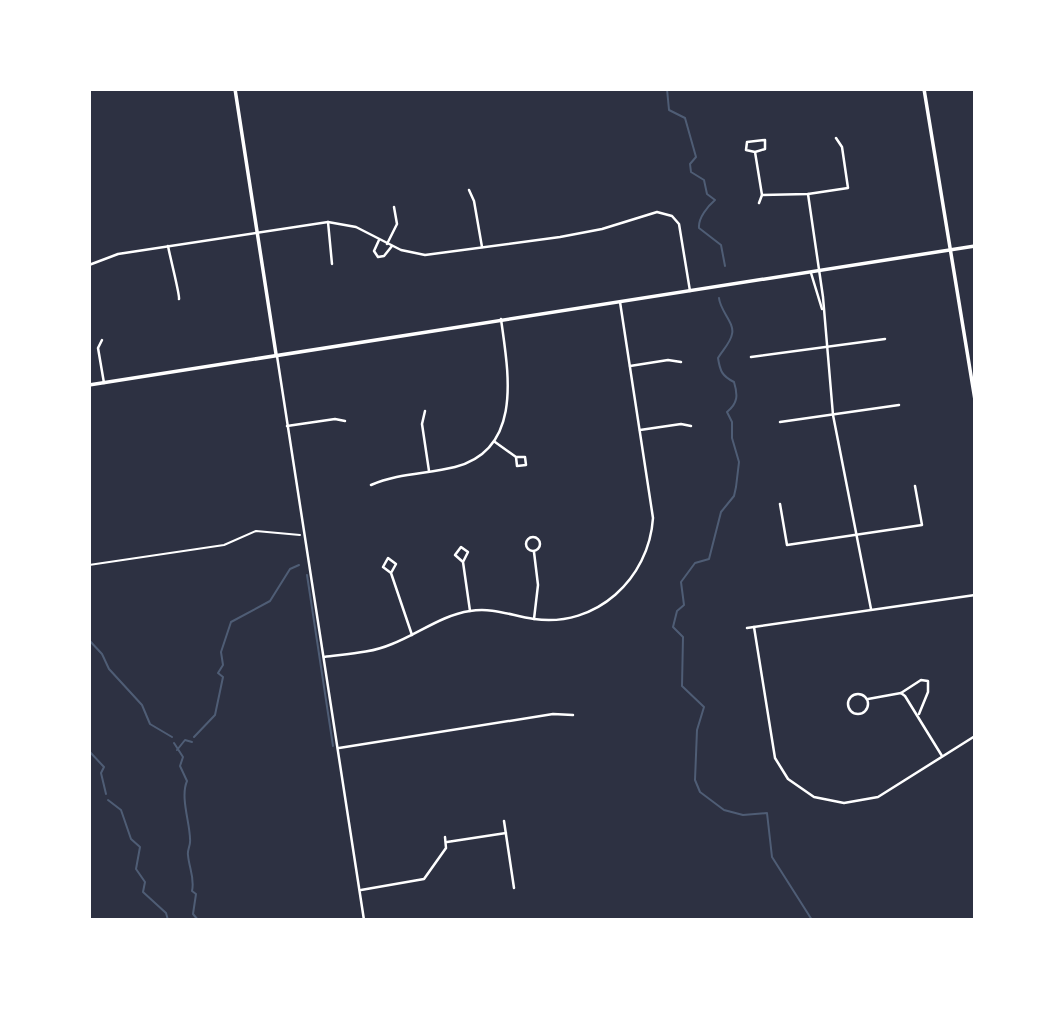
<svg xmlns="http://www.w3.org/2000/svg" width="1064" height="1009" viewBox="0 0 1064 1009" font-family="Cabin,sans-serif">
  <style>
    .lines { fill: none; stroke-linecap: round; stroke-linejoin: round }
    .stream { stroke: #4f5d75; stroke-width: 2 }
    .path { stroke: #fff; stroke-width: 2 }
    .minor { stroke: #fff; stroke-width: 2.5 }
    .tertiary { stroke: #fff; stroke-width: 3.5 }
  </style>
  <rect width="100%" height="100%" fill="#2d3142"/>
  <g class="lines">
    <g class="stream">
      <path d="M667 89 669 110 685 118 696 157 690 164 691 172 704 180 707 194 715 200C708 206 698 218 699 228L721 245 725 266"/>
      <path d="M719 298C720 311 735 323 732 334 731 342 722 351 718 358 720 371 722 376 734 382 738 395 738 403 727 412L732 422V438L739 462 736 487 734 496 721 512 709 559 695 563 681 582 684 605 677 611 673 627 683 637 682 686 704 707 697 730 695 780 700 792 724 810 743 815 767 813 772 857 812 920"/>
      <polyline points="89,420 89,432"/>
      <polyline points="307,575 333,746"/>
      <polyline points="89,640 102,654 109,669 142,705 150,724 172,737"/>
      <polyline points="194,737 215,715 223,677 218,673 223,665 221,652 231,622 270,601 290,569 299,565"/>
      <path d="M174 743 183 757 180 766 187 781C180 797 190 823 190 839 191 845 187 850 188 855 189 868 195 878 192 891L196 894 193 914 198 920"/>
      <polyline points="177,750 185,740 192,742"/>
      <polyline points="89,751 104,767 101,773 106,794"/>
      <polyline points="108,800 121,810 131,839 140,847 136,869 145,882 143,892 166,913 168,920"/>
    </g>
    <polyline class="path" points="89,565 224,545 256,531 300,535"/>
    <g class="minor">
      <polyline points="755,152 746,150 747,142 765,140 765,149 755,152 762,195 759,203"/>
      <polyline points="469,190 474,201 482,247"/>
      <polyline points="808,194 823,297 833,415 871,609"/>
      <polyline points="762,195 808,194 848,188 842,147 836,138"/>
      <polyline points="328,222 332,264"/>
      <polyline points="379,240 374,251 378,257 384,256 392,246"/>
      <polyline points="387,244 397,224 394,207"/>
      <path d="M168 246C170 257 180 295 179 299"/>
      <polyline points="89,265 118,254 328,222 356,227 401,250 425,255 560,237 602,229 657,212 672,216 679,224 690,291"/>
      <polyline points="811,273 822,309"/>
      <polyline points="102,340 98,348 104,383"/>
      <polyline points="277,356 364,920"/>
      <polyline points="751,357 885,339"/>
      <polyline points="630,366 668,360 681,362"/>
      <polyline points="425,411 422,424 429,471"/>
      <polyline points="780,422 899,405"/>
      <polyline points="287,426 335,419 345,421"/>
      <polyline points="640,430 681,424 691,426"/>
      <polyline points="495,442 516,457 517,466 526,465 525,457 516,457"/>
      <path d="M371 485C398 473 427 474 455 467 524 449 508 371 501 319"/>
      <polyline points="780,504 787,545 922,525 915,486"/>
      <circle cx="533" cy="544" r="7"/>
      <polyline points="463,562 455,555 461,547 468,552 463,562 470,611"/>
      <polyline points="391,573 396,564 388,558 383,567 391,573 412,635"/>
      <polyline points="534,619 538,585 534,552"/>
      <polyline points="754,627 775,758 788,779 814,797 844,803 878,797 975,736"/>
      <polyline points="747,628 975,595"/>
      <path d="M324 657C347 654 371 653 392 644 418 634 442 615 470 611 493 607 512 616 534 619 596 628 649 579 653 518L620 302"/>
      <polyline points="901,693 921,680 928,681 928,692 919,714"/>
      <circle cx="858" cy="704" r="10"/>
      <polyline points="868,699 901,693 905,696 942,756"/>
      <polyline points="339,748 553,714 573,715"/>
      <polyline points="504,821 514,888"/>
      <polyline points="447,842 506,833"/>
      <polyline points="361,890 424,879 446,848 445,837"/>
    </g>
    <g class="tertiary">
      <polyline points="235,89 276,354"/>
      <polyline points="924,89 975,400"/>
      <polyline points="89,385 975,246"/>
    </g>
  </g>
  <rect width="1064" height="1009" fill="none" stroke="#ffffff" stroke-width="182"/>
</svg>
